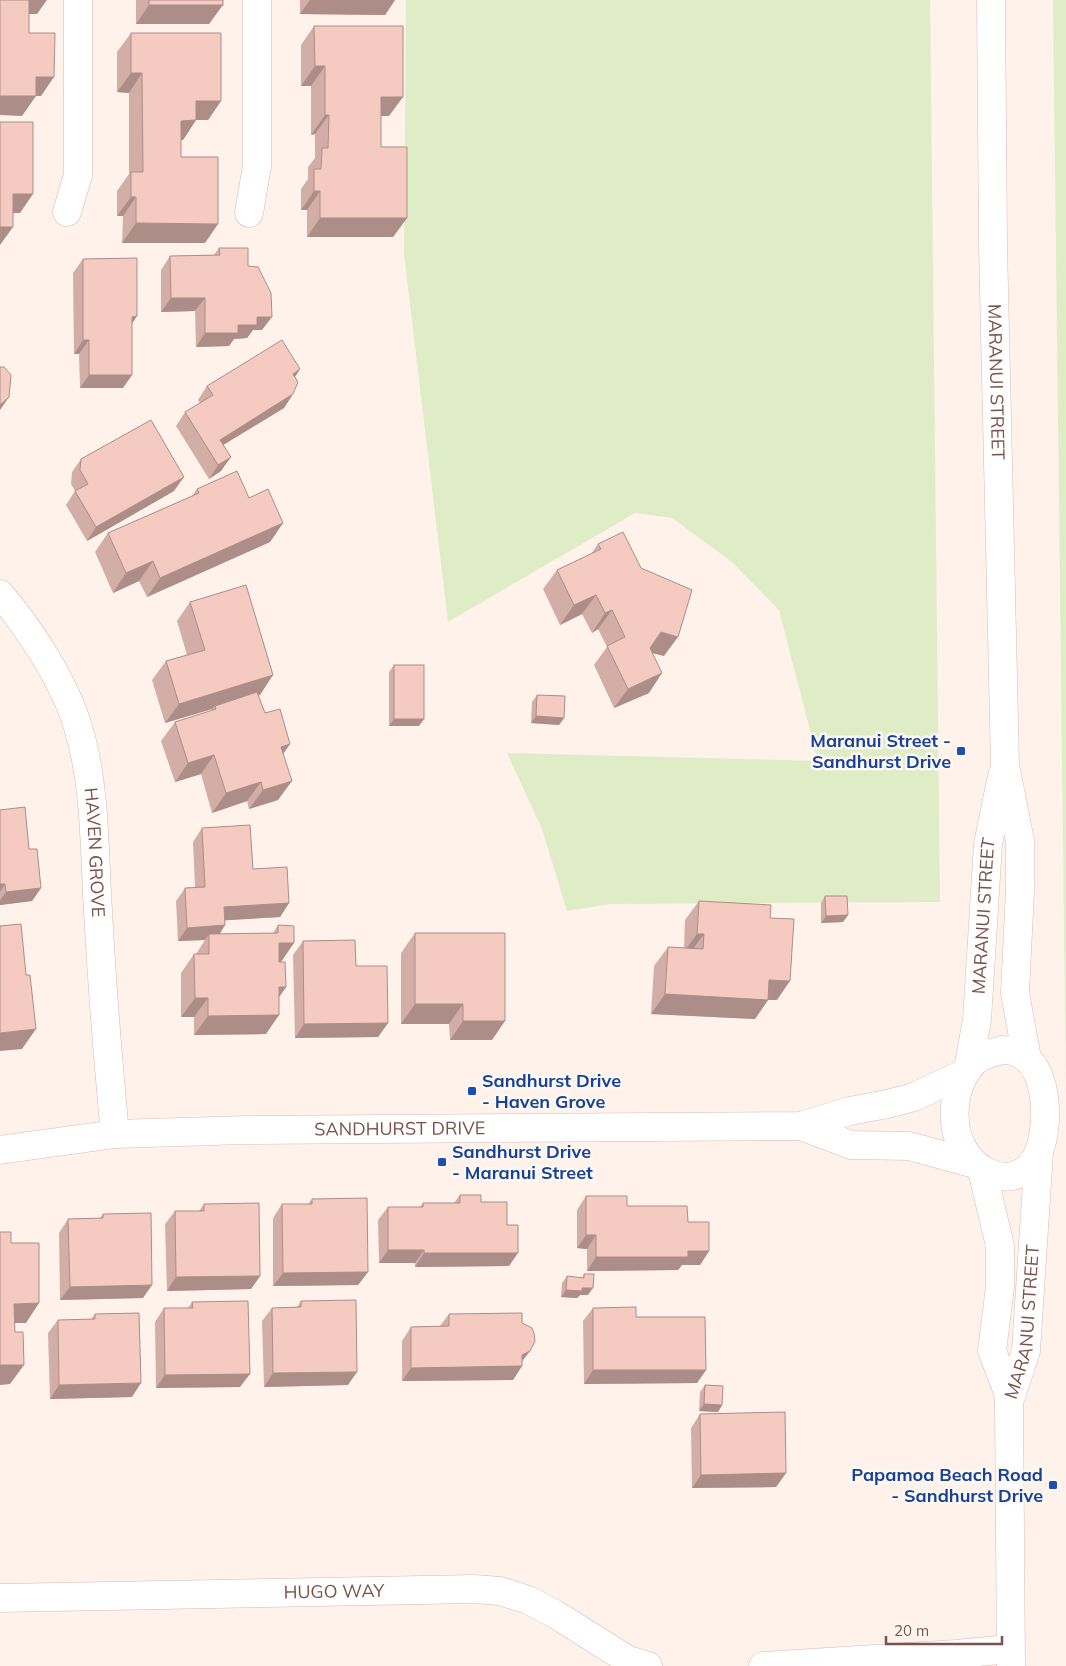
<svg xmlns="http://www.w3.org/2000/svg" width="1066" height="1666" viewBox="0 0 1066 1666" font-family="Mulish,sans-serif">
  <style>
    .green { fill: #dfedc7 }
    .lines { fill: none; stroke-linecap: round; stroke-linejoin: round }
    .street-casing { stroke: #d4b8b2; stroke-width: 29 }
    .secondary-casing { stroke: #d9bab1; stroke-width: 29 }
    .street { stroke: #fff; stroke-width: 28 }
    .secondary { stroke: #fff; stroke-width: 28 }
    .wall { fill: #d3aea6 }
    .shaded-wall { fill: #ac8d87 }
    .building { fill: #f5cac1; stroke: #ac8d87 }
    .transit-dot { fill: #1a4fb4; stroke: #fff7f2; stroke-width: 2 }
    .labels { text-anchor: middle; stroke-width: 5; stroke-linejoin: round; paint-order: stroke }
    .street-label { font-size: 18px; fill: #7b514b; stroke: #fff7f2 }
    .transit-label { font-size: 18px; font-weight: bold; fill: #164399; stroke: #fff7f2; text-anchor: end }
  </style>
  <rect width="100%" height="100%" fill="#fef2eb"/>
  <g class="green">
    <polygon points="406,0 930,0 940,902 610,904 567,911 542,829 507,753 818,761 779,610 732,562 672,518 635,513 448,622 404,254"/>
    <polygon points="1053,0 1066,0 1066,1094"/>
  </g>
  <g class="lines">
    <defs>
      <g id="street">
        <polyline points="67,212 78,175 78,0"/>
        <polyline points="249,213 257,166 257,0"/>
        <path id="s1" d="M0 594C30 629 65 683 78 727 96 786 94 850 98 911 102 986 108 1060 115 1134"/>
        <path id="s2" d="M0 1598 474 1589 500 1591 528 1600 555 1614 628 1660 648 1666"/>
        <polyline points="763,1666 956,1654 1010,1649"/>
      </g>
      <g id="secondary">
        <path id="s3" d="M991 0 993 245 1005 765 1020 841V890L1015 993 1027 1059"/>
        <path d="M1001 1050C1004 1050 1009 1050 1012 1051 1049 1059 1050 1123 1039 1151 1025 1187 987 1182 967 1155 947 1128 952 1082 976 1060 983 1055 993 1053 1001 1050Z"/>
        <path id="s4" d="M968 1069 977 1020 988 844 1002 776"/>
        <polyline points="801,1126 851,1145 909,1146 975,1164"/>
        <path id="s5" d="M0 1150 115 1134 247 1130 801 1126 850 1111 887 1104 914 1097 965 1073"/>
        <polyline points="982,1170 1000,1246 1000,1287 992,1351 1008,1392 1009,1402 1011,1666"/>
        <path id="s6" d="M1009 1402 1026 1351 1039 1152"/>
      </g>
    </defs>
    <use href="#street" class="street-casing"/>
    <use href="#secondary" class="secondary-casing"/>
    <use href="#street" class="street"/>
    <use href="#secondary" class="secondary"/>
  </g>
  <g class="wall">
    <polygon points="136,0 223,0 209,24 136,24"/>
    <polygon points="300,0 395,0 385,15 300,14"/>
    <polygon points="314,26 389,116 381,116 381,147 407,218 393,237 307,237 307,210 301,210 301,189 308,179 308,167 315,158 315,134 311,135 311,86 301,86 301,45"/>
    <polygon points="131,33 221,101 208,120 196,120 183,140 181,140 181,157 205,243 122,243 123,216 117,216 117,191 129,174 129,93 117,92 117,52"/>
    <polygon points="219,248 248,266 262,330 253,330 247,338 234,339 229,346 196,347 195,311 161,312 161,270 170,256 214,255"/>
    <polygon points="83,259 132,324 123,388 80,388 79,354 74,354 73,273"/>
    <polygon points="300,369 295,377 293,394 284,408 223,445 221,471 209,479 176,426 185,412 200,403 198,400 207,386"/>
    <polygon points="81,459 174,491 87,541 66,505 75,491 71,484 72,472"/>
    <polygon points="197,489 249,498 283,523 270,542 147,597 139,581 113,593 95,552 108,533 192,496"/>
    <polygon points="598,544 664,656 653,653 649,693 614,708 594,665 607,647 598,629 592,633 582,614 560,625 543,589 557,570 591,554"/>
    <polygon points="190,602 260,695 258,695 265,713 290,744 283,754 278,800 249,809 247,801 212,813 201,774 175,782 161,741 175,722 211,711 212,709 165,723 152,680 166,661 187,655 177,621"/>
    <polygon points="394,665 419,726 389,726 389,672"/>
    <polygon points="537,695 564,718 559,725 531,723 532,702"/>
    <polygon points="0,810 29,849 41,888 32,901 0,905"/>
    <polygon points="202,828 253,869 289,903 280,917 225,920 225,925 220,934 273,933 278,925 281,962 286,987 279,997 266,1034 194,1035 194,1017 181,1017 181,973 194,954 196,954 205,940 178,941 176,901 185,888 195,887 193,842"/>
    <polygon points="825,896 848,915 843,922 821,923 821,903"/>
    <polygon points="699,901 770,918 777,1000 768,1000 755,1019 651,1014 654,966 668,947 684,948 685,920"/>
    <polygon points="415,933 492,1040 450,1040 449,1024 401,1024 401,953"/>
    <polygon points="303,941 356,966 388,1023 378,1037 295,1038 293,955"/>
    <polygon points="460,1195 481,1202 507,1225 509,1266 415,1267 415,1263 379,1263 378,1220 388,1207 420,1207 423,1203 454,1203"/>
    <polygon points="586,1196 688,1222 709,1251 700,1265 682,1265 678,1270 587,1271 587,1249 577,1248 577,1210"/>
    <polygon points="312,1199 368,1272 358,1285 273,1286 273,1218 282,1204 308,1204"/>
    <polygon points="204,1204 260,1276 251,1289 167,1291 165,1224 175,1211 199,1211"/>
    <polygon points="103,1214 143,1298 60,1300 59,1233 68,1219 100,1218"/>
    <polygon points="584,1274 588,1295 580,1295 577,1298 561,1297 562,1283 567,1276 582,1278"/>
    <polygon points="301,1301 348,1385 264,1387 262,1321 272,1308 297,1307"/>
    <polygon points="192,1302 240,1387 156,1388 155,1322 164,1308 188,1308"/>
    <polygon points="593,1308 636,1317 706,1370 697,1383 584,1384 583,1321"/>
    <polygon points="95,1314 132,1397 50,1399 48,1333 58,1320 91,1319"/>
    <polygon points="449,1314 530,1351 522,1361 522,1366 513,1380 402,1381 402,1341 411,1327 440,1326"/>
    <polygon points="705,1385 722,1405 718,1412 699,1411 700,1392"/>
    <polygon points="700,1414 786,1473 776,1487 692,1488 691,1428"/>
  </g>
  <g class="shaded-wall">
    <polygon points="25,0 47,0 37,14 16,14"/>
    <polygon points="310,0 395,0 385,15 300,14"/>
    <polygon points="149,5 223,5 209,24 136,24"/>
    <polygon points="315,66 325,66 311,86 301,86"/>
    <polygon points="131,73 142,73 129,93 117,92"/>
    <polygon points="36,77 54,77 41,96 23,96"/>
    <polygon points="0,96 36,96 22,116 0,115"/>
    <polygon points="381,97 403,97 389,116 367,116"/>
    <polygon points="196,101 221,101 208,120 183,120"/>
    <polygon points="325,115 329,115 315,134 311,135"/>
    <polygon points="196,120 183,140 168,140 181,121"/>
    <polygon points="314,191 320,191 307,210 301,210"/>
    <polygon points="13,194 33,194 20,213 0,213"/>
    <polygon points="131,197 136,197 123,216 117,216"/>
    <polygon points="320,218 407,218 393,237 307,237"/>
    <polygon points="136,223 218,224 205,243 122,243"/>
    <polygon points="0,227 13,227 0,245"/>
    <polygon points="171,298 205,298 195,311 161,312"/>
    <polygon points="137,316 128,330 132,317"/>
    <polygon points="257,317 272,317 262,330 253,330 247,338 234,339 229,346 196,347 205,333 238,325"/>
    <polygon points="83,340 89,340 79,354 74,354"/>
    <polygon points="300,369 291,383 293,374"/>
    <polygon points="89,375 132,375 123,388 80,388"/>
    <polygon points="293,394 284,408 210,453 220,440"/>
    <polygon points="9,397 0,410 0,405"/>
    <polygon points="231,457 221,471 209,479 218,465"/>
    <polygon points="184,477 174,491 87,541 96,527"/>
    <polygon points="283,523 270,542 147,597 160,578"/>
    <polygon points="153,561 139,581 113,593 126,573"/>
    <polygon points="596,595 582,614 560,625 574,605"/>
    <polygon points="612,610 598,629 592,633 605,613"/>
    <polygon points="661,632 678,637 664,656 648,652 637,667"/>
    <polygon points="662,673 649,693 614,708 628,689"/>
    <polygon points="273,675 260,695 215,708 215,706 212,709 165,723 179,704"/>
    <polygon points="536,716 564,718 559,725 531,723"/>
    <polygon points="394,719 424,719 419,726 389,726"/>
    <polygon points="290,744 277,763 281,747"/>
    <polygon points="214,755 201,774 175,782 188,763"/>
    <polygon points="292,781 278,800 249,809 263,790"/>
    <polygon points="261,782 247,801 212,813 226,793"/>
    <polygon points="0,884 5,884 0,892"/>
    <polygon points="41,888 32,901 0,905 0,900 6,892"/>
    <polygon points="289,903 280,917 215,921 224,907"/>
    <polygon points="848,915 843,922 821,923 826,916"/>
    <polygon points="225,925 216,939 209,934 205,940 178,941 187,928"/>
    <polygon points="697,934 704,934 690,953 683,953"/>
    <polygon points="279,943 294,943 281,962 265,962"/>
    <polygon points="769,980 790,981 777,1000 768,1000 755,1019 651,1014 665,994"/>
    <polygon points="279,987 286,987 272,1007"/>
    <polygon points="195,998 208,998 194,1017 181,1017"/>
    <polygon points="415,1004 463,1004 449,1024 401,1024"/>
    <polygon points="279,1015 266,1034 194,1035 208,1016"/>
    <polygon points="463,1021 505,1021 492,1040 450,1040"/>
    <polygon points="388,1023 378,1037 295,1038 304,1024"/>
    <polygon points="36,1029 22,1049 0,1051 0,1033"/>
    <polygon points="586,1235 596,1235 587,1249 577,1248"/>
    <polygon points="388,1250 424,1250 415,1263 379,1263"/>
    <polygon points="688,1251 709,1251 700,1265 682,1265 678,1270 587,1271 596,1257"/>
    <polygon points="424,1253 518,1253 509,1266 415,1267"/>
    <polygon points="368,1272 358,1285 273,1286 283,1273"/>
    <polygon points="260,1276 251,1289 167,1291 176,1277"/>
    <polygon points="152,1285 143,1298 60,1300 70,1287"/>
    <polygon points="582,1288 593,1288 588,1295 580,1295 577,1298 561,1297 566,1290"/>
    <polygon points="39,1303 26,1323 1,1323 14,1304"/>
    <polygon points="530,1351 520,1364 522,1366 513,1380 402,1381 411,1368 522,1355"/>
    <polygon points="0,1365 24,1365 10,1384 0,1385"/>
    <polygon points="593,1370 706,1370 697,1383 584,1384"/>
    <polygon points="357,1372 348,1385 264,1387 273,1373"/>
    <polygon points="250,1374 240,1387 156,1388 165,1375"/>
    <polygon points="141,1383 132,1397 50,1399 59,1385"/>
    <polygon points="704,1404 722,1405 718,1412 699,1411"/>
    <polygon points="786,1473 776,1487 692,1488 701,1475"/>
  </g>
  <g class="building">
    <polygon points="0,0 29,0 29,33 55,33 54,77 36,77 36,96 0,96"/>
    <rect x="149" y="0" width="74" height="5"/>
    <polygon points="314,26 403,26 403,97 381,97 381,147 407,147 407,218 320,218 320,191 314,191 314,169 321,169 322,148 328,148 329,115 325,115 325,66 315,66"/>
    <polygon points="131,33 221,33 221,101 196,101 196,120 181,121 181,157 218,157 218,224 136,223 136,197 131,197 131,172 143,172 142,73 131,73"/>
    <polygon points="0,122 33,122 33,194 13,194 13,227 0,227"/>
    <polygon points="219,248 248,248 248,266 258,267 271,293 272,317 257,317 257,325 238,325 238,333 205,333 205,298 171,298 170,256 220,255"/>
    <polygon points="137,258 137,316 132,317 132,375 89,375 89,340 83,340 83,259"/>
    <polygon points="282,340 300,369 293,374 298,382 293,394 220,440 231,457 218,465 185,412 213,395 207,386"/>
    <polygon points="0,367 4,367 11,375 9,397 0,405"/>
    <polygon points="151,420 184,477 96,527 75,491 88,484 80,470 81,459"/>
    <polygon points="237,471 249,498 268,489 283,523 160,578 153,561 126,573 108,533 199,493 197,489"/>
    <polygon points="623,532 641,568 692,590 678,637 661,632 650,648 662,673 628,689 607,646 625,637 612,610 605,613 596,595 574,605 557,570 601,549 598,544"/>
    <polygon points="246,585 273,675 179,704 166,661 205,650 190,602"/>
    <rect x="394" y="665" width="30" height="54"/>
    <polygon points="257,692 265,713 280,709 290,744 281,747 292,781 263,790 261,782 226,793 214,755 188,763 175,722 216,709 215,706"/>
    <polygon points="537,695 565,696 564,718 536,716"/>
    <polygon points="25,807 29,849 37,849 41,888 6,892 5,884 0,884 0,810"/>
    <polygon points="250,825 253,869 287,867 289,903 224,907 225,925 187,928 185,888 205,887 202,828"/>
    <polygon points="825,896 847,896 848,915 826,916"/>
    <polygon points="699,901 771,905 770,918 794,919 790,981 769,980 768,1000 665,994 668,947 703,949 704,934 697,934"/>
    <polygon points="21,924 26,975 30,975 36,1029 0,1033 0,926"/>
    <polygon points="278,925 294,926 294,943 279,943 279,962 285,962 286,987 279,987 279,1015 208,1016 208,998 195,998 194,954 209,954 209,934 278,933"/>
    <polygon points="415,933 505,933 505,1021 463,1021 463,1004 415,1004"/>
    <polygon points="355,940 356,966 387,966 388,1023 304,1024 303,941"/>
    <polygon points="460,1195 481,1195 481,1202 507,1202 507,1225 518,1225 518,1253 424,1253 424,1250 388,1250 388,1207 423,1207 423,1203 460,1203"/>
    <polygon points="586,1196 627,1196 627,1206 687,1206 688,1222 709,1222 709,1251 688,1251 688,1257 596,1257 596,1235 586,1235"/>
    <polygon points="367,1198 368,1272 283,1273 282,1204 312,1204 312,1199"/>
    <polygon points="259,1203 260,1276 176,1277 175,1211 204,1211 204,1204"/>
    <polygon points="151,1213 152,1285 70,1287 68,1219 103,1218 103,1214"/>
    <polygon points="0,1232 11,1232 11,1243 39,1243 39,1303 14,1304 15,1332 23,1332 24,1365 0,1365"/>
    <polygon points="584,1274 594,1274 593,1288 582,1288 582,1291 566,1290 567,1276 584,1278"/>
    <polygon points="356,1300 357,1372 273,1373 272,1308 301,1307 301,1301"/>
    <polygon points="248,1301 250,1374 165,1375 164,1308 193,1308 192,1302"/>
    <polygon points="636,1307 636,1317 705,1317 706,1370 593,1370 593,1308"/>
    <polygon points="139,1313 141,1383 59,1385 58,1320 95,1319 95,1314"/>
    <polygon points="522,1313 522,1323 532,1328 534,1333 535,1341 530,1351 522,1355 522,1366 411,1368 411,1327 449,1326 449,1314"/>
    <polygon points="705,1385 723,1386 722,1405 704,1404"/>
    <polygon points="785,1412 786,1473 701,1475 700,1414"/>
  </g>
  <g class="transit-dot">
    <rect x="956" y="746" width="10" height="10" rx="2.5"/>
    <rect x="467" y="1086" width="10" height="10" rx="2.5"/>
    <rect x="437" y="1157" width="10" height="10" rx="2.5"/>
    <rect x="1048" y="1480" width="10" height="10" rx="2.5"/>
  </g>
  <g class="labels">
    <g class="street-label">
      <text dy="6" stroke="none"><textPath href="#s3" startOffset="382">MARANUI STREET</textPath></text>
      <text dy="6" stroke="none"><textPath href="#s1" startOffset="282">HAVEN GROVE</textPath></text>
      <text dy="6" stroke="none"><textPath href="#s4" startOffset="154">MARANUI STREET</textPath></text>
      <text dy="6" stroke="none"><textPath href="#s5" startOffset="401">SANDHURST DRIVE</textPath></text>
      <text dy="6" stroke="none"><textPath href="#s6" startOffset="82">MARANUI STREET</textPath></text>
      <text dy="6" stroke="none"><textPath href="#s2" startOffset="334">HUGO WAY</textPath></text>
    </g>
    <g class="transit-label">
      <text x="951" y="747">Maranui Street -<tspan x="951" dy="21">Sandhurst Drive</tspan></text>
      <text x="482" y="1087" text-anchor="start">Sandhurst Drive<tspan x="482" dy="21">- Haven Grove</tspan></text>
      <text x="452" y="1158" text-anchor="start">Sandhurst Drive<tspan x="452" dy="21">- Maranui Street</tspan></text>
      <text x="1043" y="1481">Papamoa Beach Road<tspan x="1043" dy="21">- Sandhurst Drive</tspan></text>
    </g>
  </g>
  <path d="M886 1636v8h116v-8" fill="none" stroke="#7b514b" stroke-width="2.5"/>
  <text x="894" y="1636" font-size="15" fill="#7b514b" stroke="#fff7f2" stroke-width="4" paint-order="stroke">20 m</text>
</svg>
